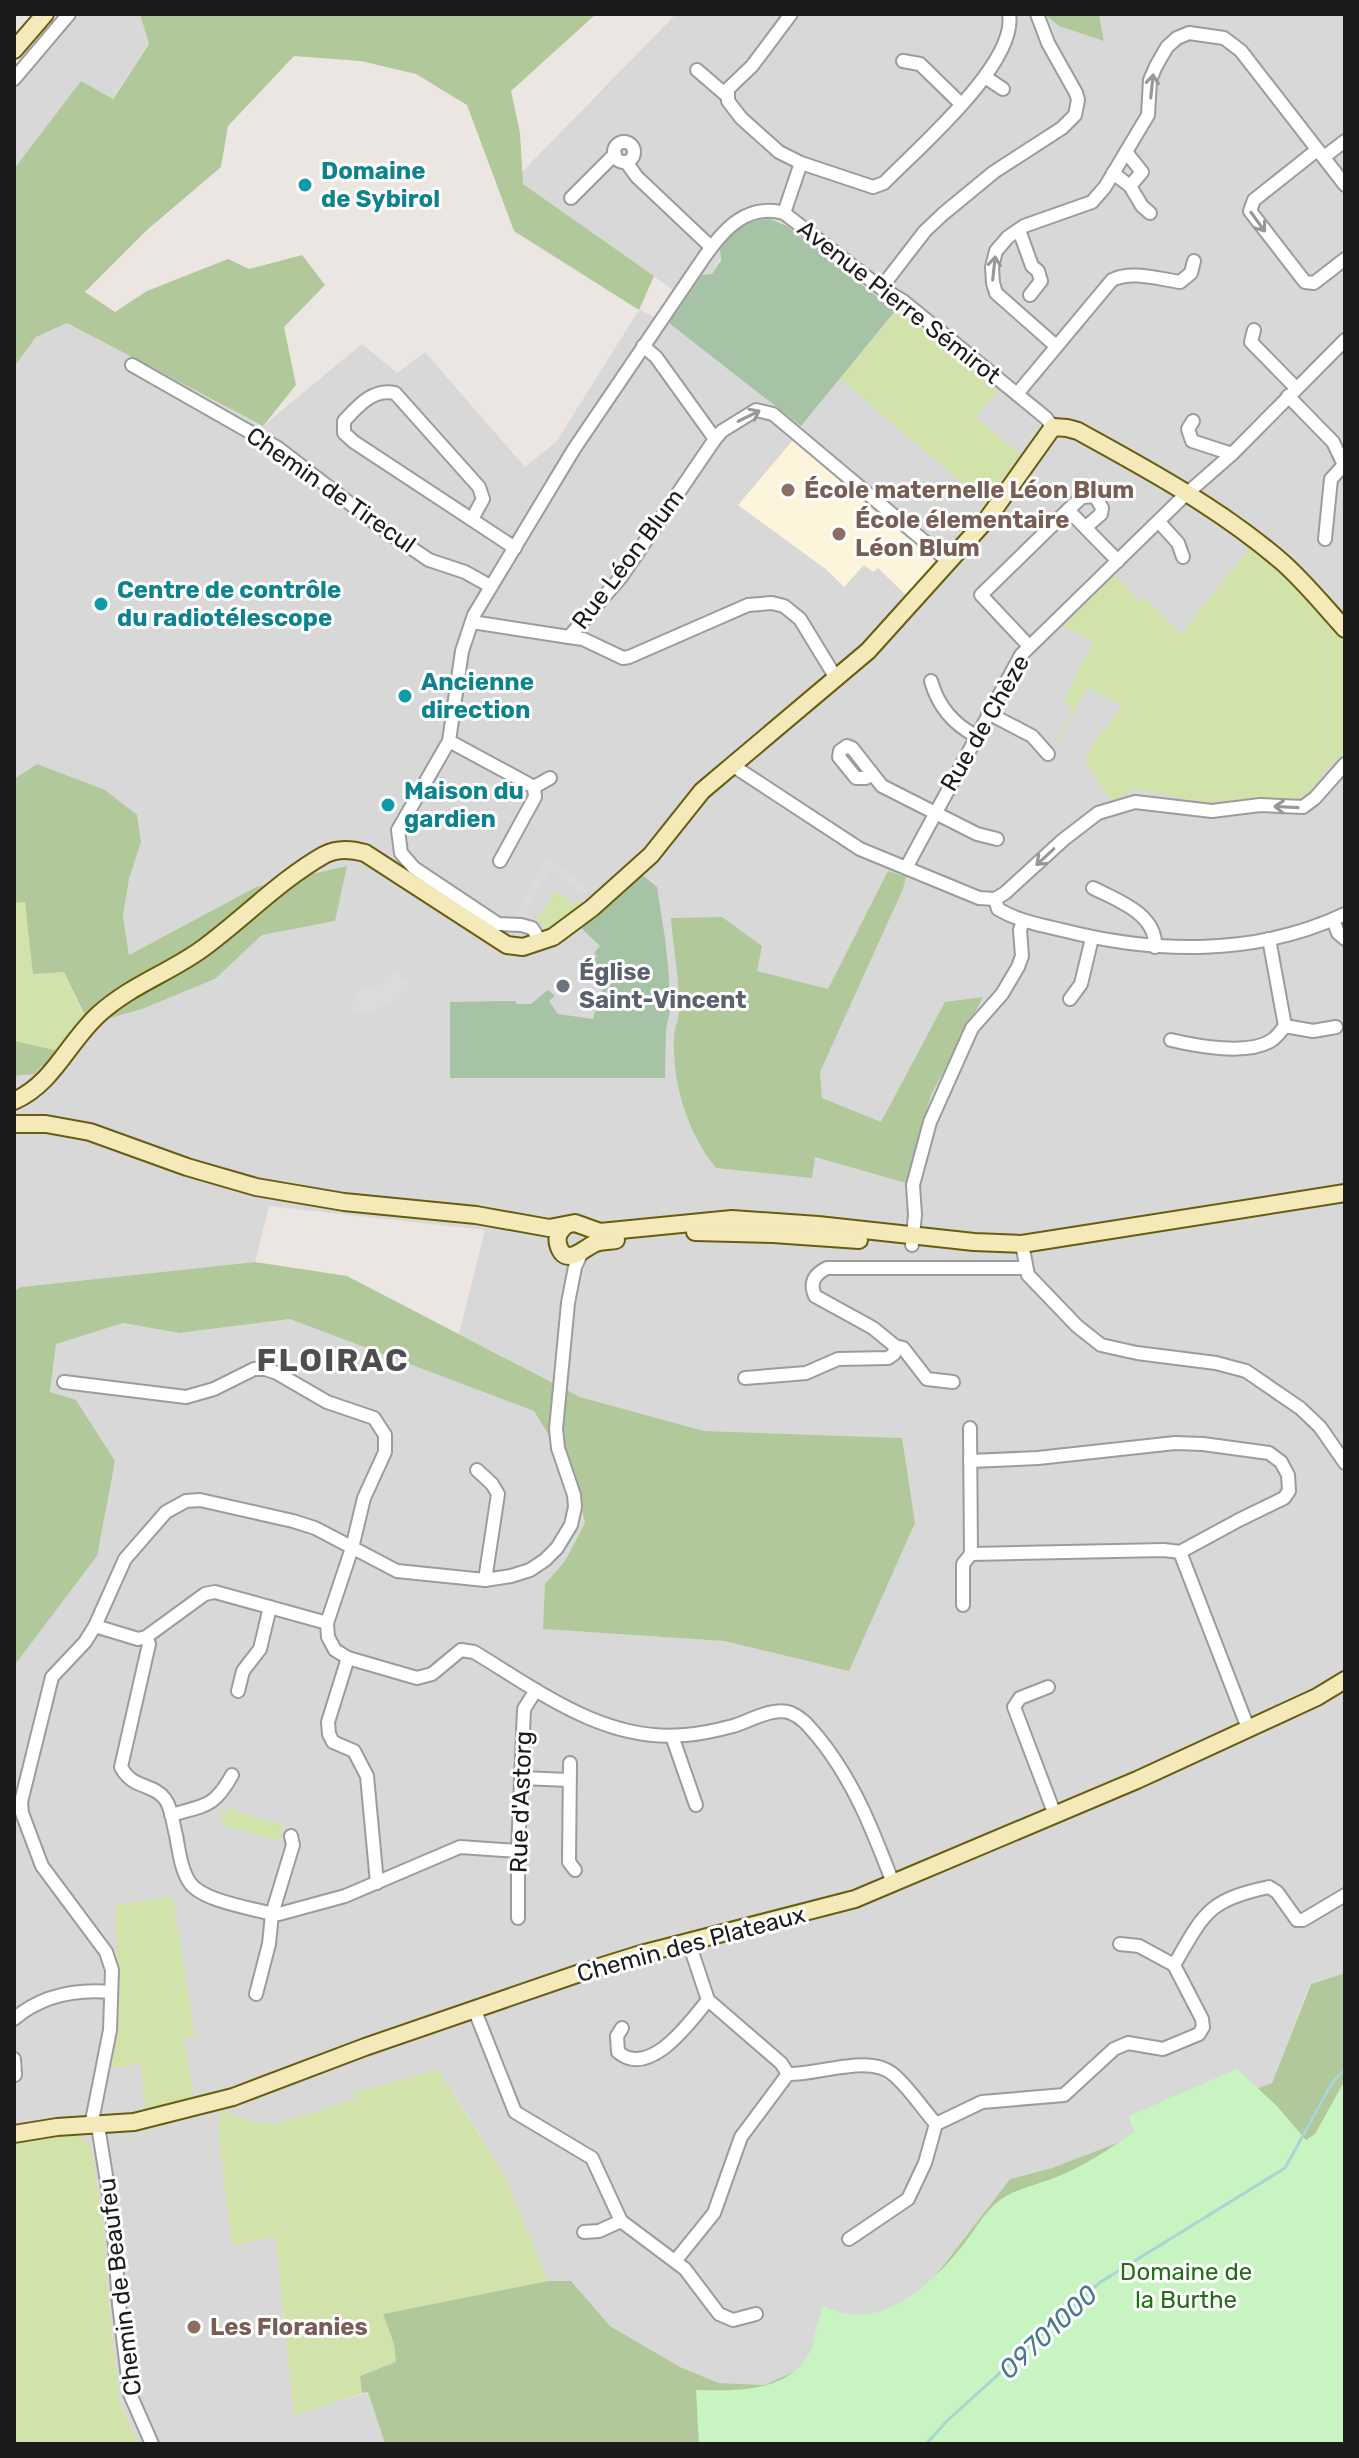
<svg xmlns="http://www.w3.org/2000/svg" width="1359" height="2458" viewBox="0 0 1359 2458" font-family="Rubik,sans-serif">
  <style>
    .residential { fill: #d9d8d9 }
    .education { fill: #fcf5db }
    .grass { fill: #d2e2ab }
    .forest { fill: #b1c89a }
    .cemetery { fill: #a7c3a5 }
    .park { fill: #c8f4c1 }
    .parking { fill: #dbdbdb }
    .lines { fill: none; stroke-linecap: round; stroke-linejoin: round }
    .stream { stroke: #a6d6d6; stroke-width: 3 }
    .street-casing { stroke: #9c9c9c; stroke-width: 16 }
    .secondary-casing { stroke: #675d0e; stroke-width: 20 }
    .street { stroke: #fff; stroke-width: 12 }
    .secondary { stroke: #f3e9b9; stroke-width: 16 }
    .oneway { stroke: #989898 }
    .culture-dot { fill: #0f9aa8; stroke: #fff; stroke-width: 3 }
    .education-dot { fill: #8d6e63; stroke: #fff; stroke-width: 3 }
    .worship-dot { fill: #6b7280; stroke: #fff; stroke-width: 3 }
    .labels { text-anchor: middle; stroke-width: 6; stroke-linejoin: round; paint-order: stroke }
    .culture-label { font-size: 24px; font-weight: bold; fill: #0d838f; stroke: #fff; text-anchor: start }
    .street-label { font-size: 24px; fill: #1b1b1b; stroke: #fff }
    .education-label { font-size: 24px; font-weight: bold; fill: #785e54; stroke: #fff; text-anchor: start }
    .worship-label { font-size: 24px; font-weight: bold; fill: #5b616d; stroke: #fff; text-anchor: start }
    .park-label { font-size: 24px; fill: #216e15; stroke: #fff }
    .water-label { font-size: 26px; font-style: italic; fill: #47798c; stroke: #fff }
    .district-label { font-size: 32px; font-weight: bold; letter-spacing: 2px; fill: #4e4e4e; stroke: #fff }
  </style>
  <rect width="100%" height="100%" fill="#ece6e2"/>
  <g class="residential">
    <polygon points="75,14 140,14 149,43 112,99 81,82 14,169 14,87"/>
    <polygon points="676,14 1044,14 1059,26 1104,40 1099,14 1345,14 1345,1973 1310,1984 1272,2083 1052,2168 1010,2179 920,2296 812,2363 765,2385 719,2383 680,2367 610,2326 571,2281 548,2281 505,2176 452,2091 354,2093 356,2098 352,2100 275,2124 252,2122 221,2111 218,2131 232,2245 275,2237 294,2415 368,2392 385,2444 139,2444 120,2403 109,2305 103,2221 91,2146 14,2140 14,1666 97,1556 50,1392 56,1343 123,1323 179,1333 290,1319 534,1411 573,1475 585,1523 565,1561 545,1584 544,1629 724,1641 849,1670 902,1438 704,1431 580,1397 459,1334 485,1230 269,1206 255,1262 21,1287 14,1291 14,1076 35,1074 59,1052 14,1041 14,903 89,1023 142,1009 215,979 262,935 335,921 256,887 129,955 123,916 129,879 141,842 37,764 14,779 14,367 36,337 67,323 263,426 362,344 397,373 425,352 525,467 556,442 639,310 669,323 895,312 787,226 770,219 722,255 712,274 702,275 686,299 523,184 522,172"/>
  </g>
  <polygon class="education" points="793,440 895,529 900,526 934,556 935,566 909,598 878,568 873,572 864,565 844,587 827,570 738,505"/>
  <g class="grass">
    <polygon points="900,307 943,338 1000,388 976,417 1020,454 987,505 840,378"/>
    <polygon points="1251,546 1276,571 1287,579 1345,643 1345,752 1333,762 1302,802 1256,797 1214,805 1132,788 1121,799 1112,801 1085,763 1092,745 1123,706 1087,688 1058,741 1056,740 1073,708 1063,701 1093,642 1063,626 1115,575 1139,601 1145,597 1181,634"/>
    <polygon points="556,890 574,905 579,900 583,904 554,927 546,928 536,921"/>
    <polygon points="25,902 33,974 64,972 85,1018 59,1051 14,1041 14,903"/>
    <polygon points="232,1805 235,1811 283,1825 279,1841 223,1826 220,1808 226,1812"/>
    <polygon points="173,1896 195,2036 184,2038 194,2099 146,2112 140,2064 111,2068 118,1982 115,1905"/>
    <polygon points="438,2070 505,2176 548,2281 383,2314 394,2344 396,2362 361,2376 362,2393 294,2416 275,2237 232,2246 218,2131 221,2110 252,2122 275,2124 351,2100 356,2098 354,2092"/>
    <polygon points="77,2133 91,2146 103,2221 109,2305 120,2403 139,2444 14,2444 14,2140"/>
  </g>
  <g class="forest">
    <polygon points="140,14 596,14 511,91 520,133 523,184 654,276 639,310 514,231 467,105 416,74 361,61 294,56 228,126 221,167 147,230 85,292 115,312 147,291 228,259 249,269 302,255 325,285 284,327 296,385 263,426 67,323 36,337 14,367 14,169 81,81 113,99 149,44"/>
    <polygon points="1044,14 1099,14 1104,41 1059,26"/>
    <polygon points="37,764 105,790 137,815 141,842 129,879 123,916 129,955 256,887 347,866 335,921 262,935 215,979 142,1009 89,1024 64,972 33,974 25,902 14,903 14,779"/>
    <path d="M888 871 906 877 903 889 820 1072 822 1098 881 1122 945 1002 983 997 931 1095 906 1183 815 1157 812 1178 716 1168C686 1131 672 1082 674 1035 675 1027 679 1019 679 1011 680 981 673 948 671 918L722 917 762 946 757 971 828 989Z"/>
    <polygon points="14,1041 59,1051 47,1067 42,1066 35,1074 14,1076"/>
    <polygon points="255,1262 347,1276 580,1397 704,1431 902,1438 915,1523 849,1671 724,1641 543,1629 545,1584 565,1561 585,1523 573,1475 534,1411 290,1319 179,1333 123,1323 56,1344 50,1392 76,1400 115,1461 97,1556 14,1666 14,1291 21,1287"/>
    <polygon points="1345,1973 1345,2317 1253,2444 385,2444 368,2392 362,2393 360,2376 396,2362 394,2344 383,2314 548,2281 571,2281 610,2326 680,2367 719,2383 765,2385 812,2363 871,2322 920,2296 1010,2179 1052,2168 1272,2083 1311,1984"/>
  </g>
  <g class="cemetery">
    <path d="M770 219 787 226 895 311 801 426 669 323 702 275 712 274 721 260 720 249C734 228 744 221 770 219Z"/>
    <path d="M641 874 657 887 665 938 669 977 670 1012 666 1029 665 1078H450V1002L516 1001V1004H531L548 990 555 996 549 1001 558 1014 593 1019 595 1011H599C602 992 608 975 592 960L597 956 594 953 600 946 579 926Z"/>
  </g>
  <path class="park" d="M1237 2069 1277 2106 1306 2140 1315 2134 1345 2080V2444H699L696 2390C737 2391 790 2393 811 2350 814 2344 813 2338 815 2332 817 2327 821 2314 823 2305 874 2336 928 2288 959 2250 975 2232 985 2207 1008 2195 1026 2186 1047 2182 1066 2173 1090 2162 1112 2147 1134 2132L1129 2116Z"/>
  <g class="parking">
    <polygon points="548,857 590,890 585,895 551,869 522,916 515,914"/>
    <polygon points="394,970 411,984 396,1002 375,1011 352,1013 354,991 377,987"/>
  </g>
  <g class="lines">
    <polyline class="stream" points="926,2444 947,2421 1099,2283 1285,2168 1332,2083 1345,2069"/>
    <defs>
      <g id="street">
        <path d="M791 14 752 66 728 89V101L741 118 779 152 801 163 873 187 884 183C917 149 1018 63 1009 14"/>
        <polyline points="903,61 920,64 961,104"/>
        <polyline points="697,70 726,95"/>
        <polyline points="985,77 1003,89"/>
        <polyline points="14,79 69,14"/>
        <circle cx="624" cy="152" r="10"/>
        <polyline points="1317,150 1254,200 1250,211 1305,282 1314,283 1345,259"/>
        <polyline points="1126,152 1142,172 1130,186"/>
        <polyline points="1324,157 1345,141"/>
        <polyline points="626,162 637,177 711,247"/>
        <polyline points="1113,173 1130,186 1142,206 1150,213"/>
        <polyline points="571,198 615,154"/>
        <polyline points="784,213 801,163"/>
        <polyline points="1019,230 1032,266 1038,271 1041,281 1030,295"/>
        <polyline points="881,288 925,231 943,214 994,172 1062,128 1075,115 1078,100 1076,93 1048,43 1037,14"/>
        <polyline points="1254,330 1251,342 1296,388"/>
        <polyline points="643,346 656,357 715,439"/>
        <polyline points="1056,346 996,293 993,283 992,267 996,251 1008,237 1024,226 1092,202 1105,187 1148,115 1150,80 1156,66 1167,47 1177,38 1189,33 1224,38 1241,51 1345,185"/>
        <polyline points="132,365 278,448 383,529 429,560 465,572 490,586"/>
        <path d="M1017 394 1112 280C1131 270 1159 279 1180 282L1191 273 1194 261"/>
        <polyline points="1288,396 1333,442 1345,467"/>
        <polyline points="1193,421 1188,429 1192,441 1232,454"/>
        <polyline points="1068,510 1082,497 1095,496 1102,508 1101,514 1086,527"/>
        <path d="M472 519 483 499 479 487 395 393C373 388 358 406 344 421V433L354 442 515 548"/>
        <polyline points="1159,522 1178,543 1183,557"/>
        <polyline points="1325,539 1331,479 1343,466"/>
        <polyline points="472,622 569,637 621,577 715,439 722,431 756,410 773,414 949,562"/>
        <polyline points="569,637 583,639 623,658 629,657 748,605 772,603 784,606 800,619 836,678"/>
        <polyline points="1029,646 981,595 1068,510 1118,561"/>
        <path d="M931 681C938 706 953 724 976 736"/>
        <polyline points="988,713 1032,736 1048,754"/>
        <polyline points="449,741 534,787 535,797 500,861"/>
        <polyline points="733,764 738,769 860,849 979,898 995,899 1005,893 1063,840 1098,813 1135,802 1212,811 1260,805 1303,807 1315,798 1345,764"/>
        <polyline points="871,773 866,778 856,778 839,757 840,751 847,746 852,748 882,786 977,834 997,839"/>
        <polyline points="534,787 550,778"/>
        <polyline points="906,868 1021,655 1184,496 1232,454 1345,340"/>
        <path d="M1093 888C1117 900 1157 914 1155 947"/>
        <path d="M995 899 998 909C1018 921 1040 925 1062 930 1156 954 1256 956 1345 914"/>
        <polyline points="1333,920 1338,933 1345,939"/>
        <polyline points="1269,939 1285,1026 1313,1031 1336,1027"/>
        <path d="M541 942 532 928 521 925 498 924 414 868 401 853 398 830 449 741 462 651 474 615 574 449 705 256C724 229 747 203 784 213L881 288 903 301 1046 418 1053 427"/>
        <polyline points="1070,999 1081,984 1092,938"/>
        <path d="M1171 1040C1196 1046 1249 1056 1272 1040 1277 1037 1281 1031 1285 1026"/>
        <polyline points="1022,1244 1028,1275 1077,1326 1101,1345 1137,1353 1216,1363 1246,1371 1300,1408 1320,1427 1345,1463"/>
        <polyline points="912,1245 915,1215 913,1185 930,1122 972,1028 1002,994 1018,967 1022,956 1020,930 1023,921"/>
        <polyline points="745,1378 806,1373 838,1359 888,1358 894,1354 895,1346"/>
        <path d="M64 1382 186 1397 214 1389 254 1369H265L277 1373 327 1402 374 1418 385 1435V1452L364 1498 352 1548 327 1623 328 1637 335 1650 348 1658 417 1678 432 1674 461 1650 474 1652C539 1691 605 1743 685 1735 701 1734 718 1730 733 1726 750 1721 774 1706 791 1713 803 1718 810 1728 818 1737 854 1781 873 1831 893 1883"/>
        <path d="M953 1382 927 1379 903 1348 895 1346 873 1328 815 1296C809 1282 815 1274 827 1268H1025"/>
        <polyline points="970,1461 1038,1458 1175,1443 1203,1444 1269,1453 1281,1462 1288,1475 1289,1491 1284,1498 1239,1520 1180,1552"/>
        <polyline points="477,1470 492,1484 498,1494 485,1580"/>
        <polyline points="971,1554 1164,1550 1180,1552 1248,1728"/>
        <polyline points="963,1605 963,1564 971,1554 970,1428"/>
        <polyline points="95,1626 138,1639 146,1637 205,1594 215,1592 327,1623"/>
        <path d="M146 1637 149 1644 121 1767C132 1789 153 1783 165 1799 172 1808 173 1825 176 1835 179 1851 181 1870 190 1883 203 1901 251 1908 272 1914H279L345 1896 460 1847 518 1851"/>
        <polyline points="348,1658 328,1722 329,1734 333,1742 354,1751 367,1776 377,1883"/>
        <polyline points="1048,1687 1020,1698 1014,1707 1055,1815"/>
        <polyline points="238,1691 243,1671 260,1649 270,1607"/>
        <polyline points="672,1736 696,1805"/>
        <polyline points="570,1763 569,1862 575,1870"/>
        <polyline points="521,1778 569,1780"/>
        <path d="M171 1815C205 1805 214 1808 232 1775"/>
        <polyline points="518,1918 518,1851 524,1709 536,1690"/>
        <path d="M689 1943 708 2000 781 2063 788 2074C819 2075 870 2053 894 2075 910 2089 922 2108 936 2124L925 2163 908 2199 849 2239"/>
        <polyline points="1120,1944 1139,1946 1174,1965"/>
        <polyline points="256,1994 269,1944 272,1914 293,1845 291,1836"/>
        <polyline points="475,2011 515,2112 592,2158 621,2221 685,2269 719,2314 733,2320 756,2314"/>
        <path d="M14 2019C42 1995 75 1989 111 1992"/>
        <path d="M622 2028 617 2036 618 2052C650 2079 690 2022 708 2000"/>
        <polyline points="14,2059 15,2075"/>
        <path d="M936 2124 982 2102 1064 2095 1114 2049 1128 2043 1163 2049 1199 2034 1203 2027 1202 2019 1174 1965C1204 1914 1207 1900 1269 1887L1277 1892 1297 1920H1303L1345 1895"/>
        <polyline points="91,2126 110,2030 112,1970 106,1952 42,1866 22,1813 21,1802 52,1677 85,1642 95,1626 125,1559 166,1512 186,1501 200,1500 293,1521 315,1528 397,1571 485,1580 511,1576 530,1570 545,1560 557,1548 571,1525 575,1507 574,1495 558,1448 556,1429 568,1303 575,1267 581,1254"/>
        <polyline points="98,2126 113,2219 119,2304 130,2394 152,2444"/>
        <polyline points="584,2232 599,2231 621,2221"/>
        <polyline points="676,2260 714,2213 741,2137 788,2074"/>
      </g>
      <g id="secondary">
        <polyline points="14,50 45,14"/>
        <path d="M14 1101C54 1083 68 1042 99 1014 131 985 169 973 202 949 243 919 280 880 324 855 337 848 351 849 365 853L507 945 523 947 553 937 592 908 651 855 702 791 868 651 988 518 1053 427 1067 428 1078 431C1149 470 1219 508 1281 561 1304 581 1324 606 1345 629"/>
        <polyline points="14,1124 46,1124 90,1132 187,1167 256,1187 344,1202 476,1215 549,1228 575,1223 600,1232 732,1219 818,1225 974,1242 1022,1244 1345,1193"/>
        <path d="M565 1226C560 1231 556 1236 558 1244 565 1270 586 1246 596 1243 602 1241 610 1241 616 1240"/>
        <polyline points="695,1232 773,1234 859,1240"/>
        <polyline points="14,2134 57,2127 134,2122 233,2097 365,2047 580,1973 641,1954 855,1899 1137,1780 1317,1697 1345,1680"/>
      </g>
    </defs>
    <use href="#street" class="street-casing"/>
    <use href="#secondary" class="secondary-casing"/>
    <use href="#street" class="street"/>
    <use href="#secondary" class="secondary"/>
  </g>
  <defs><path id="oneway-shaft" d="M-6 0H5M1.5-3L5.5 0L1.5 3" fill="none" stroke-width="1.6" stroke-linecap="round" stroke-linejoin="round" transform="scale(2)"/></defs>
  <g class="oneway">
    <use href="#oneway-shaft" transform="translate(1152 86) rotate(-84)"/>
    <use href="#oneway-shaft" transform="translate(1258 222) rotate(54)"/>
    <use href="#oneway-shaft" transform="translate(994 268) rotate(-84)"/>
    <use href="#oneway-shaft" transform="translate(749 416) rotate(-26)"/>
    <use href="#oneway-shaft" transform="translate(1286 807) rotate(-177)"/>
    <use href="#oneway-shaft" transform="translate(1045 857) rotate(137)"/>
  </g>
  <g class="culture-dot">
    <circle cx="305" cy="185" r="8"/>
    <circle cx="101" cy="604" r="8"/>
    <circle cx="405" cy="696" r="8"/>
    <circle cx="388" cy="805" r="8"/>
  </g>
  <g class="education-dot">
    <circle cx="788" cy="490" r="8"/>
    <circle cx="839" cy="534" r="8"/>
    <circle cx="194" cy="2327" r="8"/>
  </g>
  <circle class="worship-dot" cx="563" cy="986" r="8"/>
  <g class="labels">
    <g class="culture-label">
      <text x="321" y="179">Domaine<tspan x="321" dy="28">de Sybirol</tspan></text>
      <text x="117" y="598">Centre de contrôle<tspan x="117" dy="28">du radiotélescope</tspan></text>
      <text x="421" y="690">Ancienne<tspan x="421" dy="28">direction</tspan></text>
      <text x="404" y="799">Maison du<tspan x="404" dy="28">gardien</tspan></text>
    </g>
    <g class="street-label">
      <text transform="translate(899 302) rotate(38)" y="8">Avenue Pierre Sémirot</text>
      <text transform="translate(331 490) rotate(35)" y="8">Chemin de Tirecul</text>
      <text transform="translate(628 559) rotate(-53)" y="8">Rue Léon Blum</text>
      <text transform="translate(985 723) rotate(-60)" y="8">Rue de Chèze</text>
      <text transform="translate(521 1802) rotate(-88)" y="8">Rue d'Astorg</text>
      <text transform="translate(691 1944) rotate(-15)" y="8">Chemin des Plateaux</text>
      <text transform="translate(120 2287) rotate(-97)" y="8">Chemin de Beaufeu</text>
    </g>
    <g class="education-label">
      <text x="804" y="498">École maternelle Léon Blum</text>
      <text x="855" y="528">École élementaire<tspan x="855" dy="28">Léon Blum</tspan></text>
      <text x="210" y="2335">Les Floranies</text>
    </g>
    <g class="worship-label">
      <text x="579" y="980">Église<tspan x="579" dy="28">Saint-Vincent</tspan></text>
    </g>
    <g class="park-label">
      <text x="1186" y="2280">Domaine de<tspan x="1186" dy="28">la Burthe</tspan></text>
    </g>
    <g class="water-label">
      <text transform="translate(1048 2332) rotate(-43)" y="9">O9701000</text>
    </g>
    <g class="district-label">
      <text x="333" y="1371">FLOIRAC</text>
    </g>
  </g>
  <rect width="1359" height="2458" fill="none" stroke="#1b1b1b" stroke-width="32"/>
</svg>
